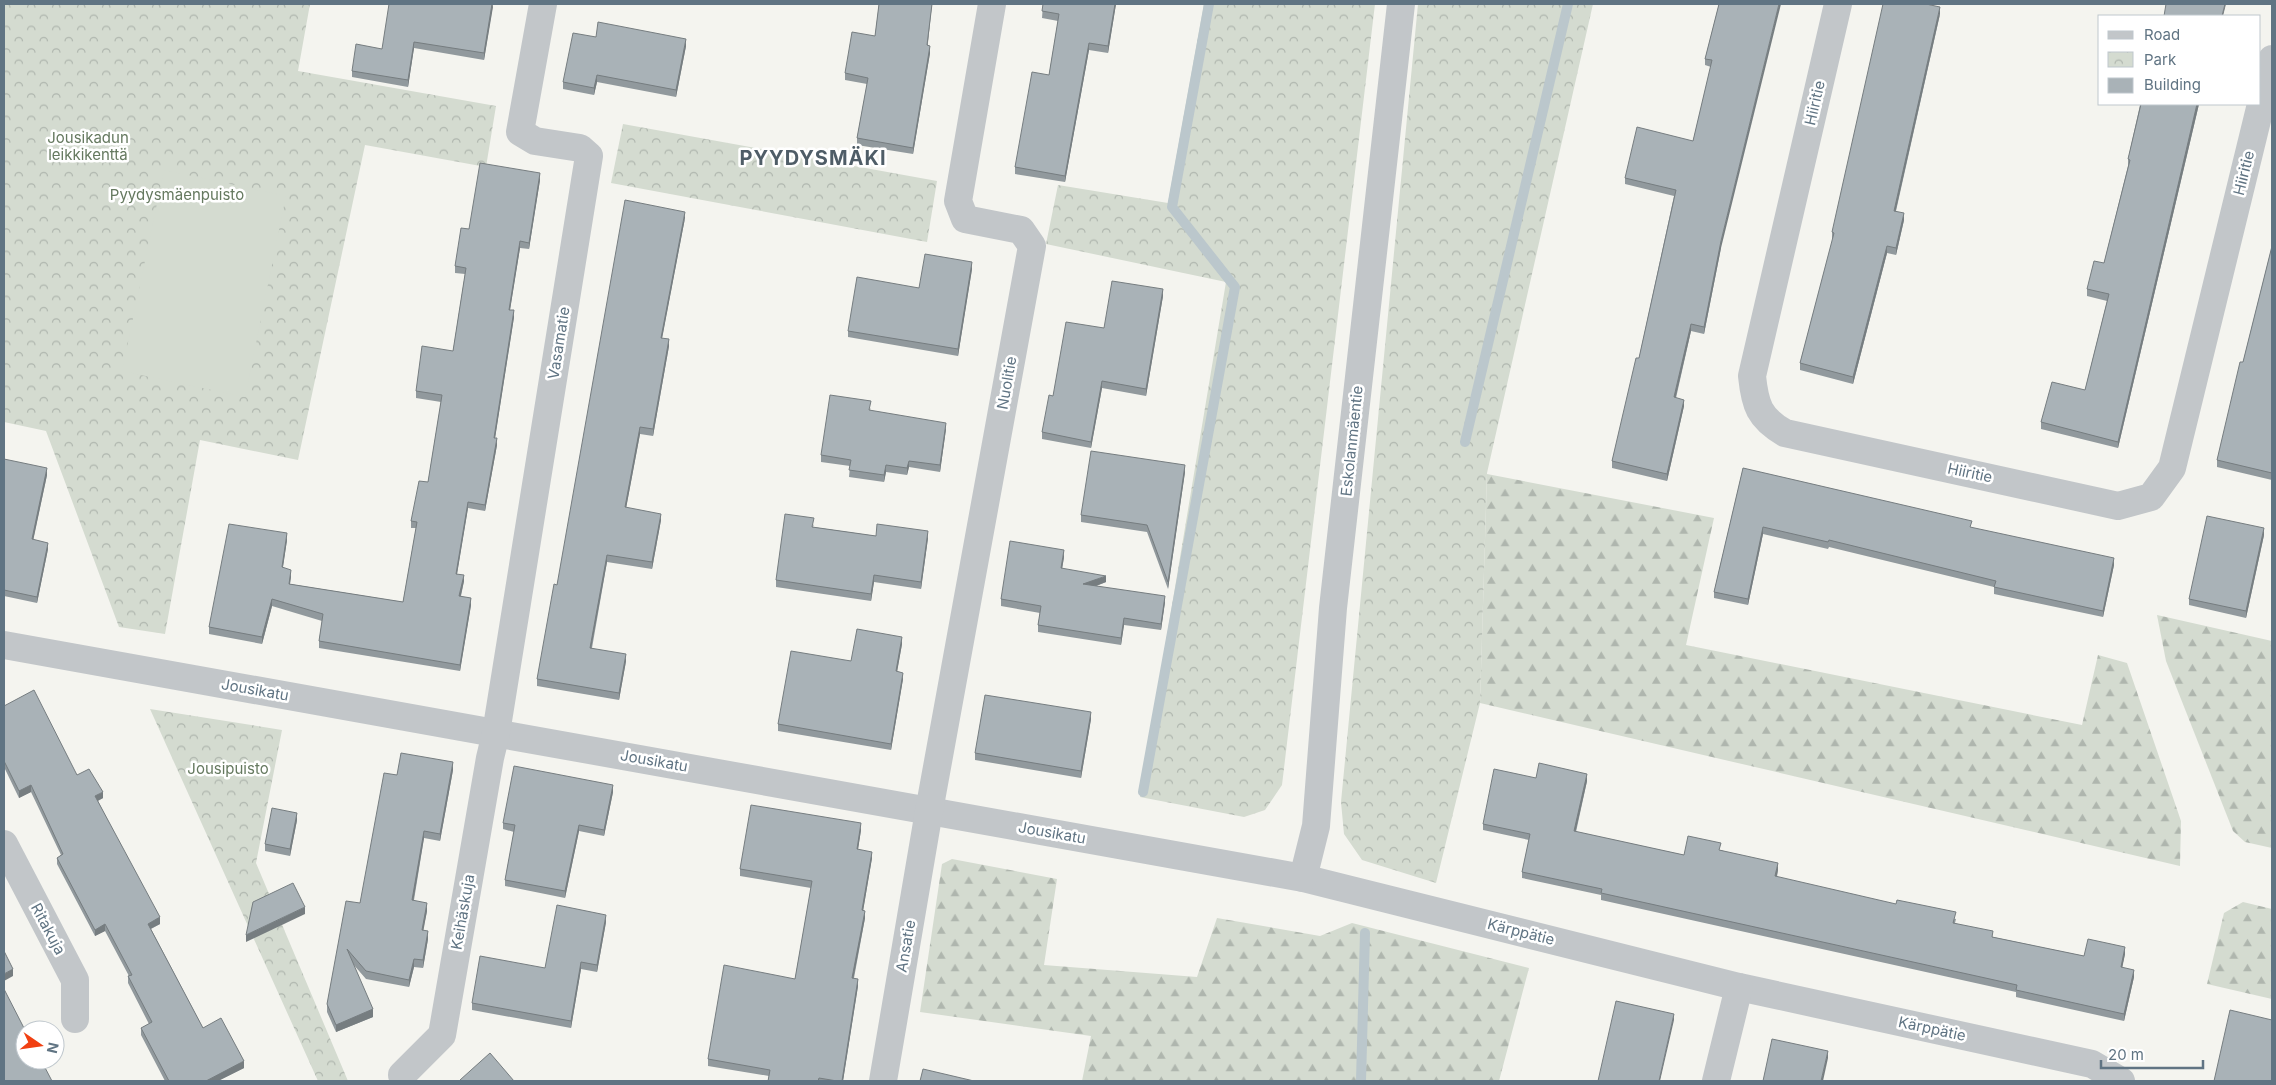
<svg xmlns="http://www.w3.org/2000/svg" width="2276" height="1085" viewBox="0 0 2276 1085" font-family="Inter,sans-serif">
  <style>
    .forest { fill: url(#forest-firs) }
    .park { fill: url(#park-crowns) }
    .pitch { fill: #d4dbd0 }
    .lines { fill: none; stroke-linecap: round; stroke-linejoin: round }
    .stream { stroke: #bbc7cc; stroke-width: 10 }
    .street { stroke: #c2c6c9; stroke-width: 28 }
    .wall { fill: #91999d }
    .shaded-wall { fill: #767d80 }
    .building { fill: #a9b2b7; stroke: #767d80 }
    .labels { text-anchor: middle; stroke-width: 5; stroke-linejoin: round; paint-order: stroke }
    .street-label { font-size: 15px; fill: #607483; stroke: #fff }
    .park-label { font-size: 15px; fill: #65795f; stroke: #fff }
    .district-label { font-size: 20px; font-weight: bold; letter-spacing: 1px; fill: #4f5d67; stroke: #fff }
  </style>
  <defs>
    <pattern id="forest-firs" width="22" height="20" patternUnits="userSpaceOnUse" patternTransform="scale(1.25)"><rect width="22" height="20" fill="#d4dbd0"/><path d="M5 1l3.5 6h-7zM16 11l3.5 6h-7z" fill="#afb6ae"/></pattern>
    <pattern id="park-crowns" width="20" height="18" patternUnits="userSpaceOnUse" patternTransform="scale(1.25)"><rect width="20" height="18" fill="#d4dbd0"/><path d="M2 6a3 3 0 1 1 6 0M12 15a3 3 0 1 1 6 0" fill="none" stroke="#afb6ae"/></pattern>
  </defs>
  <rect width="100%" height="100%" fill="#f4f4ef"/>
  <g class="forest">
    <polygon points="1487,474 1714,518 1686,645 2082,725 2098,655 2127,663 2181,821 2180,866 1480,703"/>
    <polygon points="2157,615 2272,641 2272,848 2245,842 2233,831 2166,661"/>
    <polygon points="952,859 1057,879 1044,965 1197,977 1217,918 1320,936 1352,923 1529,968 1499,1081 1082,1081 1091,1036 920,1012 942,864"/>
    <polygon points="2243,902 2272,909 2272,999 2207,984 2224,913"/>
  </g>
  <g class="park">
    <polygon points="4,4 310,4 298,71 496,106 486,167 365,145 298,460 200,440 165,634 119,627 46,431 4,422"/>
    <polygon points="1204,4 1375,4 1282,785 1265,810 1244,817 1140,797 1226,282 1046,244 1058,185 1168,203"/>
    <polygon points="1418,4 1593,4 1487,473 1480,703 1436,883 1362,860 1344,834 1341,802"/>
    <polygon points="623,124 937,181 927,242 611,183"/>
    <polygon points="150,709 282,730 256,863 348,1081 318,1081"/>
  </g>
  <polygon class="pitch" points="164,170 286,196 245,397 122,371"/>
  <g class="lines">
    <g class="stream">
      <polyline points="1465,442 1568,4"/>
      <polyline points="1143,792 1235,287 1172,207 1209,4"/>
      <polyline points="1361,1081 1365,933"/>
    </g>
    <g class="street">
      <path d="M1838 4 1752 376C1755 405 1759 418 1785 433L2118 506 2151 497 2172 468 2272 59"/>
      <polyline points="4,645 1303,878 1739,987 2092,1064 2121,1081"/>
      <polyline points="4,844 75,980 75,1019"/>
      <polyline points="1303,878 1316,826 1333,608 1401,4"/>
      <polyline points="402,1075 442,1035 490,758 496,733 589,156 580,148 535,141 520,132 543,4"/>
      <polyline points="883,1081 929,811 1032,246 1021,230 965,219 958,201 992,4"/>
      <polyline points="1716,1081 1739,987"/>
    </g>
  </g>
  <g class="wall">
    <polygon points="493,4 484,60 414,48 408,87 352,77 352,71 382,49"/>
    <polygon points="879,4 932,4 927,46 930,53 913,154 857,145 857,138 867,84 845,80 845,73 875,36"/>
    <polygon points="1043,4 1116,4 1108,53 1089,50 1065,182 1015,174 1015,167 1049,75 1058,21 1042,18"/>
    <polygon points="1719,4 1721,248 1704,334 1691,331 1676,398 1684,406 1667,481 1612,468 1612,461 1639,358 1674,196 1625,184 1625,178 1693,141 1711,67 1705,65 1705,59"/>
    <polygon points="1940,14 1896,211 1904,220 1896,255 1887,253 1853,384 1800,370 1800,363 1833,239 1832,239 1832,232"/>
    <polygon points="596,37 686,46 676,97 597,82 594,95 563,89 563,82"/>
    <polygon points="2137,104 2199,104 2118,448 2041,429 2041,422 2085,390 2107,301 2087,296 2087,289 2104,263 2128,166 2128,159 2140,105"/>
    <polygon points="540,180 529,249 520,248 510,310 514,317 495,438 497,445 485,511 468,508 457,574 464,581 461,596 471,605 460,671 319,648 319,641 322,621 272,606 262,644 209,634 209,627 287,540 283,567 291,576 290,584 403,602 416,528 411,528 411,521 428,482 441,402 416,398 416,391 453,351 465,274 455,273 455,266 469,229"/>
    <polygon points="685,218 662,338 669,346 653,436 640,434 626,508 661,520 652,569 607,562 592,648 626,661 619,700 537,686 537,679 557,585"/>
    <polygon points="2272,246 2272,480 2217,467 2217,460 2243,362"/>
    <polygon points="972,269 958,356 848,337 848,331 919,288"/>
    <polygon points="1163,296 1146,396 1102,388 1091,448 1042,439 1042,432 1053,396"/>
    <polygon points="871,408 870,410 946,429 940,472 909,467 907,475 886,472 884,482 849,477 850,466 821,462 821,455"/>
    <polygon points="4,459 47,475 33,540 48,549 37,603 4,596"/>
    <polygon points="1743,468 2114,565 2103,617 1994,594 1994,587 1829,547 1828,549 1763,534 1748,605 1714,598 1714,592"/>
    <polygon points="1185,472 1168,589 1147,532 1081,522 1081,515"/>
    <polygon points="814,524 813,527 876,536 928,538 921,589 874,582 871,601 776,587 776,580"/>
    <polygon points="2264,535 2246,618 2189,605 2189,599"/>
    <polygon points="1064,557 1062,569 1106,582 1096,586 1165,602 1161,630 1124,625 1121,645 1038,632 1038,625 1040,613 1001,606 1001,599"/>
    <polygon points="902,644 897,671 903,679 891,750 778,731 778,724 851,661"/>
    <polygon points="4,706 77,775 103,798 98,801 160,924 151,929 203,1028 244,1068 218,1081 165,1081 141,1035 141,1028 149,1024 128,983 128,976 129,976 105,931 95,936 57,864 57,858 61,855 31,792 19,798 4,767"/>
    <polygon points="1091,719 1081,778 975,760 975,753"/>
    <polygon points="453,770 440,841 424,838 414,900 427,911 423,930 428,939 423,968 414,967 409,987 366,979 353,964 373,1017 336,1032 327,1012 327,1004 360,903 397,775"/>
    <polygon points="1536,778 1587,781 1576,832 1684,855 1721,850 1778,870 1777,877 1956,919 1955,923 1993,937 2084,956 2125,954 2122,967 2134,977 2124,1021 2016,997 2016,992 1601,900 1601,895 1522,878 1522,872 1529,840 1483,830 1483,824"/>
    <polygon points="613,792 604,836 579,831 565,898 505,886 505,880 514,832 503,829 503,823"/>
    <polygon points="297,820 290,856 265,851 265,844"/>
    <polygon points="861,830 858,849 872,858 863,911 865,918 854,978 858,986 843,1081 768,1081 769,1076 708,1066 708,1059 795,979 811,888 740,876 740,869"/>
    <polygon points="606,922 597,972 581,969 571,1028 472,1010 472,1003 545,968"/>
  </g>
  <g class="shaded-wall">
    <polygon points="492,4 493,7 484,60 484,53"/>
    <polygon points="932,4 927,52 927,45"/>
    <polygon points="1115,4 1116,4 1108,53 1108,46"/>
    <polygon points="1779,4 1781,4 1721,248 1704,334 1704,327 1721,241"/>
    <polygon points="2225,4 2226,4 2223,16 2222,16"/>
    <polygon points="1940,7 1940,14 1894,218 1894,211"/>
    <polygon points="686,39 686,46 676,97 676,90"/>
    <polygon points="414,42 414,48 408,87 408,80"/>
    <polygon points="1089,43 1089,50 1065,182 1065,176"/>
    <polygon points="930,46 930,53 913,154 913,148"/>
    <polygon points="597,75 597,82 594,95 594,88"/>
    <polygon points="2197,104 2199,104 2118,448 2118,442"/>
    <polygon points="540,173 540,180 529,249 529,243"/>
    <polygon points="685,212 685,218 661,344 661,338"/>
    <polygon points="1904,213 1904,220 1896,255 1896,248"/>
    <polygon points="520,241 520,248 509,316 509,310"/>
    <polygon points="1887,246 1887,253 1853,384 1853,377"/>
    <polygon points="972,262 972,269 958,356 958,349"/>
    <polygon points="1163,289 1163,296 1146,396 1146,389"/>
    <polygon points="514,310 514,317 494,445 494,438"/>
    <polygon points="1691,324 1691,331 1674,404 1674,397"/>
    <polygon points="669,339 669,346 653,436 653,429"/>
    <polygon points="1102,381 1102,388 1091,448 1091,442"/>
    <polygon points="1684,400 1684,406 1667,481 1667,474"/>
    <polygon points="946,423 946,429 940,472 940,465"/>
    <polygon points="640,427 640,434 625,514 625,507"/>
    <polygon points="497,438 497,445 485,511 485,505"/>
    <polygon points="909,461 909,467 907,475 907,468"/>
    <polygon points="886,465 886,472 884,482 884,475"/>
    <polygon points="1185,465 1185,472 1168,589 1168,582"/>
    <polygon points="47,468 47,475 32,546 32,539"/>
    <polygon points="468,502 468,508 456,580 456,574"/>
    <polygon points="661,514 661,520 652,569 652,562"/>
    <polygon points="1763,527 1763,534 1748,605 1748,599"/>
    <polygon points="2264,528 2264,535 2246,618 2246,611"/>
    <polygon points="928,531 928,538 921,589 921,582"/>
    <polygon points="287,533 287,540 282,573 282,567"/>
    <polygon points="48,543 48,549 37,603 37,597"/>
    <polygon points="1064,550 1064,557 1061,575 1061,568"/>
    <polygon points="607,555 607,562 590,654 590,648"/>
    <polygon points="2114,558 2114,565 2103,617 2103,611"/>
    <polygon points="291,570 291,576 289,591 289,584"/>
    <polygon points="464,575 464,581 459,603 459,596"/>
    <polygon points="874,575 874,582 871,601 871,594"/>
    <polygon points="1106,576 1106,582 1083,591 1083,584"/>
    <polygon points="1165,596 1165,602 1161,630 1161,624"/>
    <polygon points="471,598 471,605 460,671 460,665"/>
    <polygon points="272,599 272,606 262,644 262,637"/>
    <polygon points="1124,618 1124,625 1121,645 1121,638"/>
    <polygon points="902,637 902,644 896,678 896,671"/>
    <polygon points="626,654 626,661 619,700 619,693"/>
    <polygon points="903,673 903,679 891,750 891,744"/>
    <polygon points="1091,712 1091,719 1081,778 1081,771"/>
    <polygon points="453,762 453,770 440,841 440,834"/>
    <polygon points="1587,774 1587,781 1574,838 1574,831"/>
    <polygon points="31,785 31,792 19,798 19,791"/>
    <polygon points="613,785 613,792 604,836 604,830"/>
    <polygon points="103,792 103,798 95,802 95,796"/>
    <polygon points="297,813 297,820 290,856 290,849"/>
    <polygon points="861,823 861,830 857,856 857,849"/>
    <polygon points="579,825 579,831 565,898 565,891"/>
    <polygon points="424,831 424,838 412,908 412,900"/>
    <polygon points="872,852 872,858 862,917 862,910"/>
    <polygon points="1778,863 1778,870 1775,883 1775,876"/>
    <polygon points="427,903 427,911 422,938 422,930"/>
    <polygon points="305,907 305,914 246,942 246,935"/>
    <polygon points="865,911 865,918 852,985 852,978"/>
    <polygon points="606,915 606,922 597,972 597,965"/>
    <polygon points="160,917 160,924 148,930 148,924"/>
    <polygon points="105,924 105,931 95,936 95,930"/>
    <polygon points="428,931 428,939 423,968 423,960"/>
    <polygon points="2125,947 2125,954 2121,974 2121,967"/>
    <polygon points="414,959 414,967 409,987 409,980"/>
    <polygon points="581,962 581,969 571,1028 571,1021"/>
    <polygon points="13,969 13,976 4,981 4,974"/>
    <polygon points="2134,970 2134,977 2124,1021 2124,1014"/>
    <polygon points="858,979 858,986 843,1081 842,1081"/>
    <polygon points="373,1009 373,1017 336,1032 336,1025"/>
    <polygon points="1674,1014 1674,1020 1660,1081 1659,1081"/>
    <polygon points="1828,1051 1828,1058 1823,1081 1821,1081"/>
    <polygon points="244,1061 244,1068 218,1081 206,1081"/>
  </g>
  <g class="building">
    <polygon points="389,4 492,4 484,53 414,42 408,80 352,71 356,44 382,49"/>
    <polygon points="879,4 932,4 927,45 930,46 913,148 857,138 868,78 845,73 852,32 875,36"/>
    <polygon points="1043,4 1115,4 1108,46 1089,43 1065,176 1015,167 1032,72 1049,75 1059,14 1042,11"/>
    <polygon points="1719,4 1779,4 1721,241 1704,327 1691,324 1674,397 1684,400 1667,474 1612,461 1636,358 1639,358 1676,190 1625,178 1637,127 1693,141 1712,60 1705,59"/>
    <polygon points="1883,4 1926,4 1940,7 1894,211 1904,213 1896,248 1887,246 1853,377 1800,363 1834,233 1832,232"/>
    <polygon points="2166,4 2225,4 2222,16 2164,16"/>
    <polygon points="598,22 686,39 676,90 597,75 594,88 563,82 573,33 596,37"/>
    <polygon points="2141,104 2197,104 2118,442 2041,422 2052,382 2085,390 2109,294 2087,289 2094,261 2104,263 2130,160 2128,159"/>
    <polygon points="480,163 540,173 529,243 520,241 509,310 514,310 494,438 497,438 485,505 468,502 456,574 464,575 459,596 471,598 460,665 319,641 323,614 272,599 262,637 209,627 229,524 287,533 282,567 291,570 289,584 403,602 417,522 411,521 419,481 428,482 442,395 416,391 422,346 453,351 466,268 455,266 461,228 469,229"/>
    <polygon points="625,200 685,212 661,338 669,339 653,429 640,427 625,507 661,514 652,562 607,555 590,648 626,654 619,693 537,679 554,584 557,585"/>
    <polygon points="2272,246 2272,473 2217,460 2240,362 2243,362"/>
    <polygon points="925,254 972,262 958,349 848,331 857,277 919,288"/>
    <polygon points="1112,281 1163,289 1146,389 1102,381 1091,442 1042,432 1049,395 1053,396 1066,322 1104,328"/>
    <polygon points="830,395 871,401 869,410 946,423 940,465 909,461 907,468 886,465 884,475 849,470 851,460 821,455"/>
    <polygon points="1091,451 1185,465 1168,582 1147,525 1081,515"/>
    <polygon points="4,459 47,468 32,539 48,543 37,597 4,590"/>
    <polygon points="1743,468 1972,521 1970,527 2114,558 2103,611 1994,587 1996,581 1829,540 1828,542 1763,527 1748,599 1714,592"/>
    <polygon points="785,514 814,518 812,527 876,536 877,524 928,531 921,582 874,575 871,594 776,580"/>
    <polygon points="2207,516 2264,528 2246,611 2189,599"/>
    <polygon points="1010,541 1064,550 1061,568 1106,576 1083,584 1165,596 1161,624 1124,618 1121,638 1038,625 1041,606 1001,599"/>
    <polygon points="857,629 902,637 896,671 903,673 891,744 778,724 791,651 851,661"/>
    <polygon points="34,690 77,775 89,769 103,792 95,796 160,917 148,924 203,1028 221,1018 244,1061 206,1081 169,1081 141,1028 152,1022 128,976 132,975 105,924 95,930 57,858 63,854 31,785 19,791 4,761 4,706"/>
    <polygon points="985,695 1091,712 1081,771 975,753"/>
    <polygon points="401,753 453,762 440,834 424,831 412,900 427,903 422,930 428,931 423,960 414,959 409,980 366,971 347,949 373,1009 336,1025 327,1004 346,901 360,903 384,773 397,775"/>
    <polygon points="1539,763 1587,774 1574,831 1684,855 1688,836 1721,843 1719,850 1778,863 1775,876 1896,904 1897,900 1956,912 1953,923 1993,931 1992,937 2084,956 2088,939 2125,947 2121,967 2134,970 2124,1014 2016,990 2017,985 1601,893 1602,889 1522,872 1530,834 1483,824 1494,769 1536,778"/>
    <polygon points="514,766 613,785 604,830 579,825 565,891 505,880 515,825 503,823"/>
    <polygon points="751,805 861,823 857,849 872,852 862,910 865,911 852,978 858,979 842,1081 837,1081 819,1078 818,1081 768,1081 770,1070 708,1059 724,965 795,979 812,881 740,869"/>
    <polygon points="272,808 297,813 290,849 265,844"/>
    <polygon points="293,883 305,907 246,935 253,902"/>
    <polygon points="557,905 606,915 597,965 581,962 571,1021 472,1003 480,956 545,968"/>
    <polygon points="4,951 13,969 4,974"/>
    <polygon points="4,989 25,1030 25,1060 41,1060 52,1081 4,1081"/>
    <polygon points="1616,1001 1674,1014 1659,1081 1598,1081"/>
    <polygon points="2230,1010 2272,1020 2272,1078 2271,1081 2214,1081"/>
    <polygon points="1772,1039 1828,1051 1821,1081 1763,1081"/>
    <polygon points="490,1053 514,1081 461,1081 460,1080"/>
    <polygon points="923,1069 974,1081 920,1081"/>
  </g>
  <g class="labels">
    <g class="street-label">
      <text transform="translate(1815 103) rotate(-77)" y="5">Hiiritie</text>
      <text transform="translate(2244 173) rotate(-76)" y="5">Hiiritie</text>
      <text transform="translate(559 343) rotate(-81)" y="5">Vasamatie</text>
      <text transform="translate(1007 383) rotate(-80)" y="5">Nuolitie</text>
      <text transform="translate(1352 441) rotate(-84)" y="5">Eskolanmäentie</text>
      <text transform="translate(1970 473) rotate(12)" y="5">Hiiritie</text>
      <text transform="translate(255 690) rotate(10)" y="5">Jousikatu</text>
      <text transform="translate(654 761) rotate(10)" y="5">Jousikatu</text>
      <text transform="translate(1052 833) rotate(10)" y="5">Jousikatu</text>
      <text transform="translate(463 912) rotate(-80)" y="5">Keihäskuja</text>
      <text transform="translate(48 929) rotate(62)" y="5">Ritakuja</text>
      <text transform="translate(1521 932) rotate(14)" y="5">Kärppätie</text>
      <text transform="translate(906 946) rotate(-80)" y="5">Ansatie</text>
      <text transform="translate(1932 1029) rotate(12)" y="5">Kärppätie</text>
    </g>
    <g class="park-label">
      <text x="88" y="143">Jousikadun<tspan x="88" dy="17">leikkikenttä</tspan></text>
      <text x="177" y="200">Pyydysmäenpuisto</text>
      <text x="228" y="774">Jousipuisto</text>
    </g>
    <g class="district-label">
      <text x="813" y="165">PYYDYSMÄKI</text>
    </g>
  </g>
  <rect width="2276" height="1085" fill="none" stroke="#607483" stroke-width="10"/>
  <rect x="2098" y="15" width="162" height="90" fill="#ffffff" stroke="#bfc7cd"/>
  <rect x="2108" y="31" width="25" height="8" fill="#c2c6c9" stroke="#bfc7cd"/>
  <text x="2144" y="40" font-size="15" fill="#607483">Road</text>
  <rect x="2108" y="52" width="25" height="15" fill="url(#park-crowns)" stroke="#bfc7cd"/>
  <text x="2144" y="65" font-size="15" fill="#607483">Park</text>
  <rect x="2108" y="78" width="25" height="15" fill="#a9b2b7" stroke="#bfc7cd"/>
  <text x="2144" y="90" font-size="15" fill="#607483">Building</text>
  <g transform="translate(40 1045) rotate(103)"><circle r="24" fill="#ffffff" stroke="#bfc7cd"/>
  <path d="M0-4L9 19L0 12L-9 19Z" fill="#f14012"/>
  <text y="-8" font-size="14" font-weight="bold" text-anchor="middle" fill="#607483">N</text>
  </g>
  <path d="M2101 1060v8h102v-8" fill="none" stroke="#607483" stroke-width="2.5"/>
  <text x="2108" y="1060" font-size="15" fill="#607483" stroke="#ffffff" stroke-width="4" paint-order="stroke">20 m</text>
</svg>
